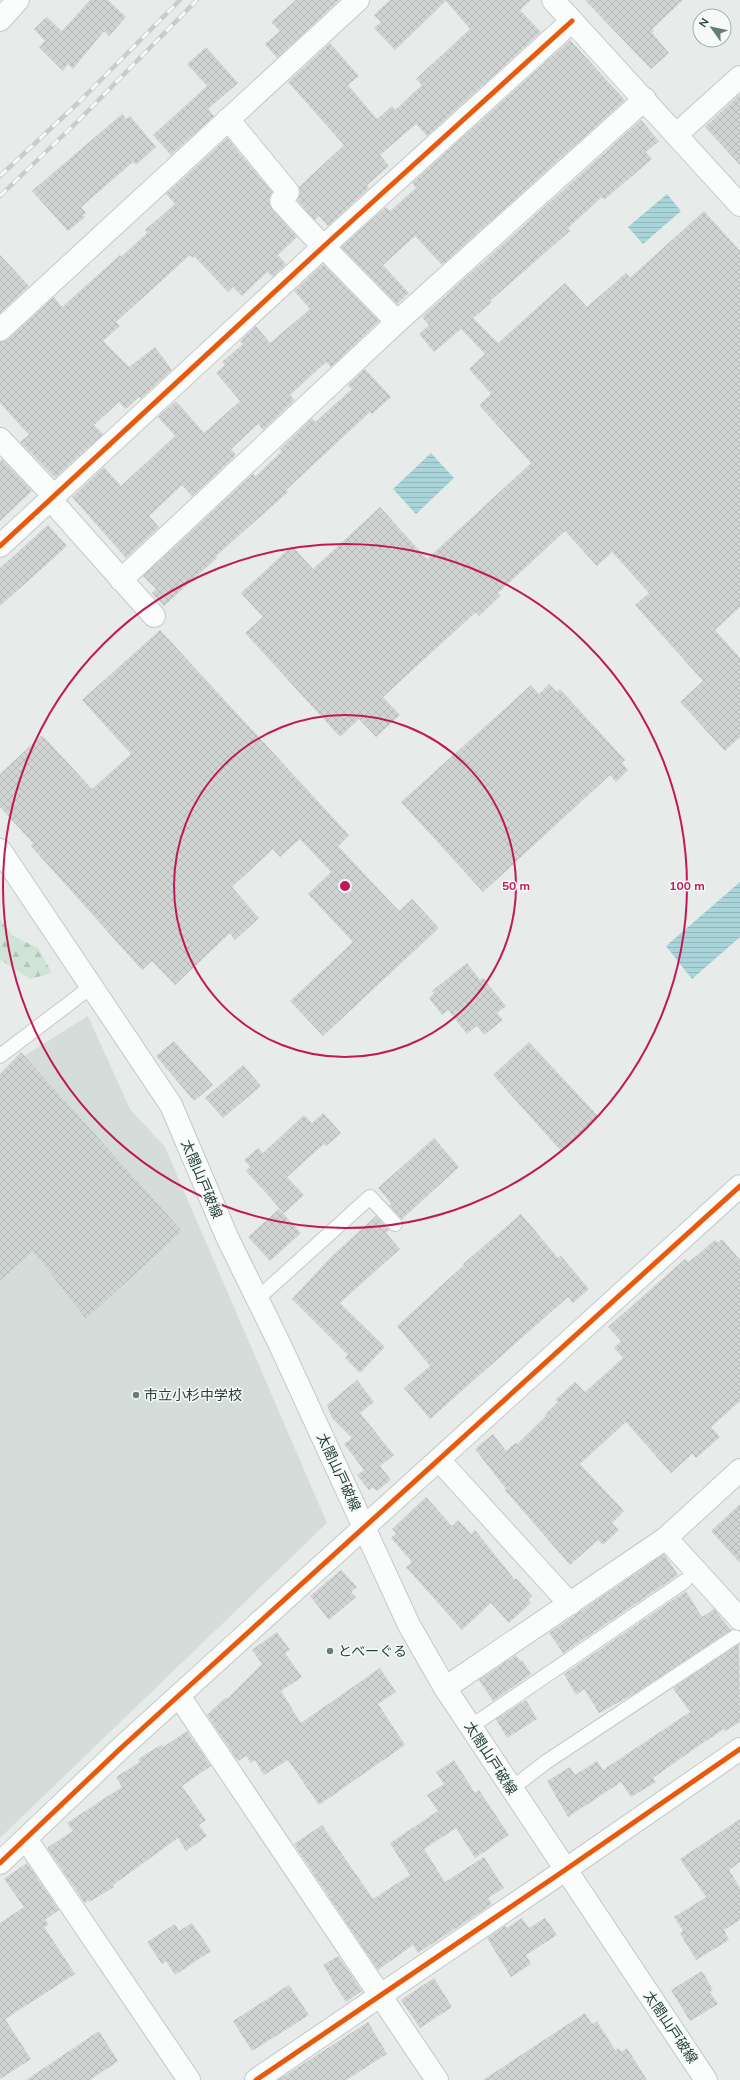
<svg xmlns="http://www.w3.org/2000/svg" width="740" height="2080" viewBox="0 0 740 2080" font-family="'Nunito Sans','Noto Sans JP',sans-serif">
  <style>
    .built { fill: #d5ddda }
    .forest { fill: url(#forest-firs) }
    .water { fill: url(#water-rules) }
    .building { fill: url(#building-cross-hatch) }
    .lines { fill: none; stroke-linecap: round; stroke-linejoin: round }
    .service-casing { stroke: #c4c9c7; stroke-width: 16 }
    .minor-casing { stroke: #c4c9c7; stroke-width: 24 }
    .tertiary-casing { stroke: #c4c9c7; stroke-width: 24 }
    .secondary-casing { stroke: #c2cac7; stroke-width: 24 }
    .service { stroke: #fbfcfc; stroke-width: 14 }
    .minor { stroke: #fbfcfc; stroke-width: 22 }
    .tertiary { stroke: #fbfcfc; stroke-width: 22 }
    .secondary { stroke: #fbfcfc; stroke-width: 22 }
    .rail-casing { stroke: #c8cccb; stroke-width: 4.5 }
    .rail { stroke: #f6faf8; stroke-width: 3; stroke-dasharray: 9; stroke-linecap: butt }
    .cycleway-casing { stroke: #f6faf8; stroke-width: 8 }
    .cycleway { stroke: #e8590c; stroke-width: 5 }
    .ring { fill: none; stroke: #c2185b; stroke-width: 2 }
    .poi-dot { fill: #687c76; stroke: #f6faf8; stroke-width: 1.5 }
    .labels { text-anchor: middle; stroke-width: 3; stroke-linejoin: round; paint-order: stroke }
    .street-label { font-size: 14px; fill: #244037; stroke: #f6faf8 }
    .poi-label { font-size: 14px; fill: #244037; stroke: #f6faf8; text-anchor: start }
    .centre { fill: #c2185b; stroke: #f6faf8; stroke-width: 2 }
    .ring-label { font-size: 12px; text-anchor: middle; font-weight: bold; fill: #c2185b; stroke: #f6faf8; stroke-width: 3; stroke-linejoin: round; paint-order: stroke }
  </style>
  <defs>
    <pattern id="forest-firs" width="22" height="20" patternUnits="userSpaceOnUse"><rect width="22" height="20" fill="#d0e4d6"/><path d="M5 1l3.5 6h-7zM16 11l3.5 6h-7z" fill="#b2c5b8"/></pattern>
    <pattern id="water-rules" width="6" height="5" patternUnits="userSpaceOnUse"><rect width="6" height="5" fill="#a9d4d9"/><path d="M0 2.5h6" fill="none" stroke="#91b7bb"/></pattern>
    <pattern id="building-cross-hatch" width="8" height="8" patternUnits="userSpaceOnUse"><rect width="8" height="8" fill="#d0d5d3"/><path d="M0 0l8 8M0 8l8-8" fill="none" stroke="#b2b8b6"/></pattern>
  </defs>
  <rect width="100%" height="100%" fill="#e7ecea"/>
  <polygon class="built" points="88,1016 130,1109 165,1147 327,1523 0,1838 0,1074 32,1051"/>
  <polygon class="forest" points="0,919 13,936 38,948 52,973 30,979 2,961 0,961"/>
  <g class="water">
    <polygon points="667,194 681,211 643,244 628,227"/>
    <polygon points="431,453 454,478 416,514 393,489"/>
    <polygon points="740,882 740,937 692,979 666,946"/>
  </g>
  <g class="building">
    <polygon points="90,0 108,0 126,17 109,36 104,31 73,69 68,64 63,71 39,47 45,41 34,29 47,17 62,31"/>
    <polygon points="296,0 339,0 277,58 265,44 280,31 271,22"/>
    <polygon points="390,0 531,0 520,10 541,32 427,136 416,124 380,155 389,166 367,185 369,188 328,226 319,216 315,220 297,200 300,194 299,187 344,145 288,82 330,43 359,76 348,85 377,119 392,106 395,110 422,85 416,79 470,29 446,1 395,50 374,28 381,22 374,15"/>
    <polygon points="585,0 683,0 652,29 654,31 652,33 669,53 651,69"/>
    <polygon points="570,40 625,100 442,265 415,236 383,265 409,293 397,304 341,247 386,207 390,211 416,188 412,183"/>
    <polygon points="206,47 238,83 208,109 214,116 171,155 153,135 207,86 187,64"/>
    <polygon points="740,94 740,165 705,127"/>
    <polygon points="122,114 126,119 130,116 156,147 136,165 133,162 81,207 86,213 83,215 85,217 68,231 32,191"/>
    <polygon points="641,120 659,141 646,152 652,159 604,200 602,197 568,228 570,231 490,301 492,302 473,318 498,343 565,283 587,307 626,273 630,278 704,211 740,251 740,607 715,630 740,658 740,737 725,751 680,702 703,681 635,605 649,593 612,552 597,566 565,531 498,593 500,596 479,616 476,612 383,697 400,715 376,737 359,719 340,737 245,633 263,617 241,593 292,546 313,569 380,507 427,559 531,463 479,405 491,394 469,369 485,354 461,329 434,352 419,334 429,325 422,317"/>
    <polygon points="227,138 272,192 269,199 272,209 297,237 278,255 286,264 273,277 267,272 242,296 233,287 228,292 194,256 193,258 190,255 116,322 120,326 103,341 129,367 155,347 172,370 141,398 139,397 126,409 119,402 94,425 103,434 55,478 20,442 29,435 0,403 0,342 8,339 54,297 62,307 120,255 121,257 147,233 145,230 175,204 166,194"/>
    <polygon points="0,255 29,286 0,313"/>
    <polygon points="323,264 379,321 331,367 326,362 290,395 295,400 263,430 258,424 231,449 236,455 192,496 182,485 149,516 159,527 126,558 72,497 104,467 121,486 175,436 158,417 176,401 204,433 240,401 216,373 225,365 222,362 243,344 240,341 256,326 270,343 310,309 294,291"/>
    <polygon points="365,369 391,397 372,414 370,412 286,490 288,492 216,556 217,558 164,606 152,593 156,589 143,576 253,474 256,476 282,451 280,449 312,418 315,422 352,389 348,385"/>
    <polygon points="2,459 32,491 0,521 0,461"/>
    <polygon points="48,525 67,546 0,606 0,568"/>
    <polygon points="160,630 349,835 338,846 399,911 412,899 439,928 323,1036 290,1001 353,942 308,894 331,872 300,839 280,857 273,849 232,887 259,918 235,940 230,933 175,985 152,961 142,970 31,846 33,843 0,807 0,774 42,735 92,789 131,754 82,700"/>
    <polygon points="549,684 557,692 560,689 625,760 622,763 628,770 616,782 610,775 483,892 401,802 531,685 539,694"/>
    <polygon points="467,963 480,980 483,978 506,1006 497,1013 503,1020 484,1035 477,1026 467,1034 448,1010 442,1015 429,998 434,993 432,991"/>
    <polygon points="174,1041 213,1085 194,1101 156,1056"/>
    <polygon points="529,1042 598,1116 561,1151 493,1075"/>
    <polygon points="21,1052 182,1231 86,1319 33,1251 0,1281 0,1074"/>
    <polygon points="243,1065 261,1086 223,1118 205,1098"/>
    <polygon points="323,1113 341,1133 326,1146 324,1144 287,1177 304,1195 284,1213 246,1171 250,1167 244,1160 258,1148 263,1153 304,1115 312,1123"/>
    <polygon points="434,1138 459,1167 402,1219 389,1205 391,1203 378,1188"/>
    <polygon points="279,1209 301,1233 270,1261 248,1237"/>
    <polygon points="521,1214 558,1258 561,1256 589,1289 573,1303 568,1297 430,1419 404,1388 430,1366 397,1326 464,1265 463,1264"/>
    <polygon points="376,1216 389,1230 386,1233 400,1249 340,1303 385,1347 360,1373 345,1358 348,1355 292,1299 331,1257"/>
    <polygon points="722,1239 740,1260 740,1401 711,1427 720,1437 696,1458 692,1454 671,1473 626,1422 580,1464 624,1511 612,1523 619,1530 603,1545 598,1540 570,1565 505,1490 506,1489 475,1449 493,1434 506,1451 515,1443 517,1444 546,1416 545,1415 558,1402 555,1400 575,1382 585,1392 623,1358 614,1348 621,1341 608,1327 685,1259 689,1262 715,1240 718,1243"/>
    <polygon points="357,1380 374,1402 360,1413 394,1455 380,1466 391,1480 377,1491 373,1487 369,1490 357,1475 364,1470 344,1444 352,1438 332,1418 327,1405"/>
    <polygon points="426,1497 452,1526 458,1520 471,1534 475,1530 515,1580 516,1578 532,1596 528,1600 531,1603 509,1623 491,1603 462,1630 406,1567 412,1562 391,1538 396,1533 392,1529"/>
    <polygon points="740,1504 740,1563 711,1531"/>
    <polygon points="664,1554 678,1575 563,1653 549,1633"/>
    <polygon points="341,1570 357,1587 351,1592 356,1597 329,1620 310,1596"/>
    <polygon points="686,1591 702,1617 714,1609 731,1630 634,1694 599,1713 584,1689 576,1695 564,1674"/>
    <polygon points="277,1632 290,1650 285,1653 302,1677 281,1691 301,1723 380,1668 396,1692 378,1704 405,1745 319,1805 288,1760 264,1775 255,1760 251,1763 246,1756 238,1761 207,1715 225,1698 227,1699 262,1664 252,1650"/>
    <polygon points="739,1644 740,1722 725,1731 724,1729 691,1751 653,1778 656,1782 631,1797 621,1782 568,1817 547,1781 570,1767 575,1775 597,1761 603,1770 690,1712 673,1688"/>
    <polygon points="516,1655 520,1661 522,1660 531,1674 493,1701 479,1680"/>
    <polygon points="526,1700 537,1719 507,1738 496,1719"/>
    <polygon points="187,1731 211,1766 182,1786 206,1820 199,1825 207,1836 186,1851 178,1838 113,1885 114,1887 89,1902 88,1900 85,1903 48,1849 48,1847 73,1831 67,1823 122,1787 116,1777 140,1762 138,1759 161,1745 163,1747"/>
    <polygon points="454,1760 475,1793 479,1790 509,1835 475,1858 456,1828 424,1849 445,1882 484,1857 504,1888 488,1898 492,1904 473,1917 418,1953 413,1945 378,1970 294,1844 322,1825 373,1899 410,1875 390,1843 438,1811 427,1795 444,1784 436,1772"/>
    <polygon points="740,1819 740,1862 729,1870 740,1888 740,1920 724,1930 729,1940 696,1960 680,1933 683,1931 674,1917 706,1897 680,1859"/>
    <polygon points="27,1863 59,1910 45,1920 49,1924 44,1927 75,1974 5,2019 31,2059 0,2079 0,1923 24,1907 4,1879"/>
    <polygon points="522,1918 529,1928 545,1918 557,1935 526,1955 531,1964 511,1977 487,1938 505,1926 507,1928"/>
    <polygon points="192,1923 211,1951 175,1975 166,1961 162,1964 147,1942 175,1924 179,1931"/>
    <polygon points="338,1956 362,1991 346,2002 323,1965"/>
    <polygon points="702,1971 713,1990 710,1992 718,2004 690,2021 671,1990"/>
    <polygon points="434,1978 452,2007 420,2028 401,2000"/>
    <polygon points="289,1985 309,2015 252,2051 233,2021"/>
    <polygon points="585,2013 592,2024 597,2021 615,2050 619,2048 621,2052 627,2048 647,2080 483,2080"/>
    <polygon points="368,2022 387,2054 346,2080 278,2080"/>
    <polygon points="99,2031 118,2061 90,2080 26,2080"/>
  </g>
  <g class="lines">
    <defs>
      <g id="service">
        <polyline points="0,1056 92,986"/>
        <polyline points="257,1299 370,1197 395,1224"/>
        <polyline points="470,1727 685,1581"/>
        <polyline points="511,1789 546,1762 735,1637"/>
      </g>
      <g id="minor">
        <polyline points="0,20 18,0"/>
        <path d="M228 119 288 192 281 201C318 243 359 282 397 322"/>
        <polyline points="677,134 740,77"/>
        <polyline points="0,330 358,0"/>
        <polyline points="0,439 54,496"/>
        <polyline points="50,499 154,616"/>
        <polyline points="0,546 323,247 572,21"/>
        <polyline points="121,580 397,322 645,99"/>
        <polyline points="439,1460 570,1604"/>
        <polyline points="666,1538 740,1619"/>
        <polyline points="445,1688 666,1538 740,1470"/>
        <polyline points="179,1696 437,2080"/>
        <polyline points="26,1839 189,2080"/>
        <polyline points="0,1863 121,1748 740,1186"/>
        <polyline points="256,2080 565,1870 740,1749"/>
      </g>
      <polyline id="tertiary" points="553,0 740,205"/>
      <polyline id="secondary" points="0,850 171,1105 227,1237 280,1345 409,1625 445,1688 706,2080"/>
    </defs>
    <use href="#service" class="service-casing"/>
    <use href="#minor" class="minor-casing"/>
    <use href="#tertiary" class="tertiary-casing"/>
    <use href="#secondary" class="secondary-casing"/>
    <use href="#service" class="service"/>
    <use href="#minor" class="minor"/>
    <use href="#tertiary" class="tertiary"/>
    <use href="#secondary" class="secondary"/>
    <defs>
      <g id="rail">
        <polyline points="0,176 78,103 180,0"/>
        <polyline points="0,196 78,121 197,0"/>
      </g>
    </defs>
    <use href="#rail" class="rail-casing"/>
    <use href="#rail" class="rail"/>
    <defs>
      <g id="cycleway">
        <polyline points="0,546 323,247 572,21"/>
        <polyline points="0,1863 121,1748 740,1186"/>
        <polyline points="256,2080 565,1870 740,1749"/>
      </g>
    </defs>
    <use href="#cycleway" class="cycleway-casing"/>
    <use href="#cycleway" class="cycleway"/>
  </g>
  <g class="ring">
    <circle cx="345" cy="886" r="171"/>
    <circle cx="345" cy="886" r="342"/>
  </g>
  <g class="poi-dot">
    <circle cx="136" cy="1395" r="4"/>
    <circle cx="330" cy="1651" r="4"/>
  </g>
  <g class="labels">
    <g class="street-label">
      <text transform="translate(202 1179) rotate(67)" y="5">太閤山戸破線</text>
      <text transform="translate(339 1472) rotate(65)" y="5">太閤山戸破線</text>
      <text transform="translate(491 1758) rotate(57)" y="5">太閤山戸破線</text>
      <text transform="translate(671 2027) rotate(56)" y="5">太閤山戸破線</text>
    </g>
    <g class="poi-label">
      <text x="144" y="1400">市立小杉中学校</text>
      <text x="338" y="1656">とべーぐる</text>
    </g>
  </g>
  <circle cx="345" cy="886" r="6" class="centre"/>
  <g class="ring-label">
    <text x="516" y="890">50 m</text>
    <text x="687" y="890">100 m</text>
  </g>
  <g transform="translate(712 28) rotate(303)"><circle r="19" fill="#f6faf8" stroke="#a2b0ab"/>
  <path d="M0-3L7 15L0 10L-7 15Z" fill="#687c76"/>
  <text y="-6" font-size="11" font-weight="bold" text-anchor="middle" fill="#244037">N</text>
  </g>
</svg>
